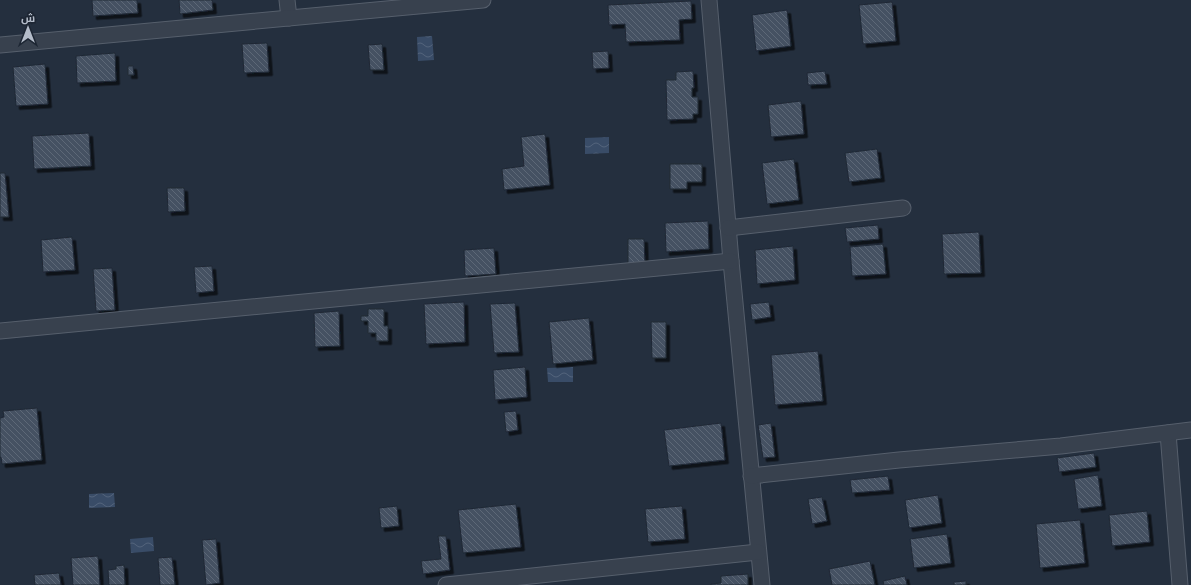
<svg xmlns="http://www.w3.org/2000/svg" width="1191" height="585" viewBox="0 0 1191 585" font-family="'PT Sans Narrow',Cairo,sans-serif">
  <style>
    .water { fill: url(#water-waves) }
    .building { fill: url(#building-back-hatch); stroke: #1f2835; filter: url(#shadow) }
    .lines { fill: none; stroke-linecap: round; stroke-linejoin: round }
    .minor-casing { stroke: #565f6c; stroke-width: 17 }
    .minor { stroke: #38414e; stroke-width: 15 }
  </style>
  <defs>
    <pattern id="water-waves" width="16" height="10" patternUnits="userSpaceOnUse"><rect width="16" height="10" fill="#394c67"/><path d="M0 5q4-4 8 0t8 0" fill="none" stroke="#53647b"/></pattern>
    <pattern id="building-back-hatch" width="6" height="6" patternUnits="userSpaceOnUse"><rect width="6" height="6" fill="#455162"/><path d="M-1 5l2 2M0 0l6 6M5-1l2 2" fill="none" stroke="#5d6877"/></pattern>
    <filter id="shadow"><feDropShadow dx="3.5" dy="3.5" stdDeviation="0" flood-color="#0009"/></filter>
  </defs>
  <rect width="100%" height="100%" fill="#242f3e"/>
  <g class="water">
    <polygon points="432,36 434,60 418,61 417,37"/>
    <polygon points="609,137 609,153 585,154 585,138"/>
    <polygon points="573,367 573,382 548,382 547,368"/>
    <polygon points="114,493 115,507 89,508 89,494"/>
    <polygon points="153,537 154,551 131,553 130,539"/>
  </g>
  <g class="building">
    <polygon points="92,0 137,0 138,13 93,16"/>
    <polygon points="179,0 212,0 213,10 180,14"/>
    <polygon points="691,1 692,19 679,20 680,40 626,42 625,24 609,25 608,5"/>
    <polygon points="892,2 896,41 863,44 859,5"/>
    <polygon points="787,10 791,46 756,51 752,15"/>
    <polygon points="267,43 269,72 244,73 242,44"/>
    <polygon points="382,44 384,70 370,70 368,45"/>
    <polygon points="608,51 609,68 593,69 592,52"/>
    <polygon points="115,53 116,81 77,83 76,56"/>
    <polygon points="45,64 48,104 16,106 13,67"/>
    <polygon points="128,66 133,66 134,75 128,75"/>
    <polygon points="693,71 694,88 692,88 692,97 698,97 698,114 693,114 693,119 667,120 666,80 676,80 676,72"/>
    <polygon points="825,71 827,84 808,85 807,73"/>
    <polygon points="801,101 804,134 771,137 768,105"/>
    <polygon points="89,133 91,166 34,169 32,136"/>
    <polygon points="545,134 550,185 504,190 502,169 524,166 521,137"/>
    <polygon points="877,149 881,178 849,182 845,153"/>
    <polygon points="794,159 799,200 767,204 762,163"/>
    <polygon points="670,164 702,164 702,182 687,182 687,189 670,189"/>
    <polygon points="0,173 5,173 9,217 0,217"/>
    <polygon points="167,188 184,188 185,211 168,212"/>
    <polygon points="708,221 709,249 666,252 665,223"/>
    <polygon points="878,225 879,239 847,242 845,228"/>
    <polygon points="979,232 981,273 944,274 942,234"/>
    <polygon points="72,237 75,270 43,272 41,240"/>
    <polygon points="628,239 644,239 645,264 628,264"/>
    <polygon points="883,244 886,274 852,276 850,247"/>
    <polygon points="793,246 795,280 757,284 755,250"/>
    <polygon points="494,248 496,274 465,276 464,250"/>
    <polygon points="212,266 214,291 196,293 194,267"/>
    <polygon points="112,268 115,310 96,311 93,269"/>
    <polygon points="464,302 465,342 426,344 424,304"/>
    <polygon points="769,302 771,317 752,320 750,304"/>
    <polygon points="515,303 519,352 494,353 490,304"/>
    <polygon points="368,309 384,309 384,326 388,326 388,341 376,341 376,333 368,333 368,321 361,321 361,316 368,316"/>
    <polygon points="339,311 340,346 315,347 314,313"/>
    <polygon points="589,318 593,360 553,364 549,322"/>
    <polygon points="651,322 666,322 666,358 652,358"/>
    <polygon points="818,351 823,401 775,405 771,355"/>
    <polygon points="525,367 527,397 495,400 493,370"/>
    <polygon points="37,408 42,460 2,464 1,457 0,457 0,418 4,417 3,411"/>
    <polygon points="516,411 518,430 506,432 504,412"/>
    <polygon points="721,423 725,460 669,466 664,430"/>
    <polygon points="771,423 775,457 763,458 758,425"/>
    <polygon points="1094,453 1096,467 1059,472 1057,458"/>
    <polygon points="1098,475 1102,506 1078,509 1074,479"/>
    <polygon points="888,476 890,490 852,493 850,480"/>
    <polygon points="938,495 942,523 909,528 905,500"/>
    <polygon points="822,497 827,521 812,524 808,499"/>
    <polygon points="516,504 521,547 463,553 458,510"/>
    <polygon points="397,506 399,526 381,528 379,508"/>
    <polygon points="682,506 685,539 648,542 645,509"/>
    <polygon points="1147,511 1150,542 1112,546 1109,515"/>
    <polygon points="1080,520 1085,563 1040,568 1036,524"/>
    <polygon points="947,534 951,563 914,568 910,539"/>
    <polygon points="438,536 446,536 450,570 423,574 421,561 441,559"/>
    <polygon points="216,539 220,583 206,585 202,540"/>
    <polygon points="98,556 100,585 73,585 71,558"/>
    <polygon points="172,557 175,585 160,585 158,558"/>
    <polygon points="870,561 875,585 832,585 829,569"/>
    <polygon points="124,565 125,585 109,585 108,570 116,569 116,566"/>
    <polygon points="59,573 61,585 35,585 34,575"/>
    <polygon points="748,574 748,585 711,585 711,584 721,583 721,576"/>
    <polygon points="905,576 907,585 884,585 883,581"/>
    <polygon points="966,581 966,585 954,585 954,582"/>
  </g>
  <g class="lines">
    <defs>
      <g id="minor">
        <polyline points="287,0 289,18"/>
        <polyline points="709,0 731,261 762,585"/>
        <polyline points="0,45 483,0"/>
        <polyline points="728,228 903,208"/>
        <polyline points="0,331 731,261"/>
        <polyline points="1168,433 1180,585"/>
        <polyline points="751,476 899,460 1061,446 1191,430"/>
        <polyline points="446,585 758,552"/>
      </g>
    </defs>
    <use href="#minor" class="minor-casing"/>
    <use href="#minor" class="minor"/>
  </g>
  <g transform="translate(28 28)" stroke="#1d2633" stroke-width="3" paint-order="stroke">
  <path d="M0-3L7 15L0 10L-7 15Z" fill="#b4bcc9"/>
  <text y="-6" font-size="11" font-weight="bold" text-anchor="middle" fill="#b4bcc9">ش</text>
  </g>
</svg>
